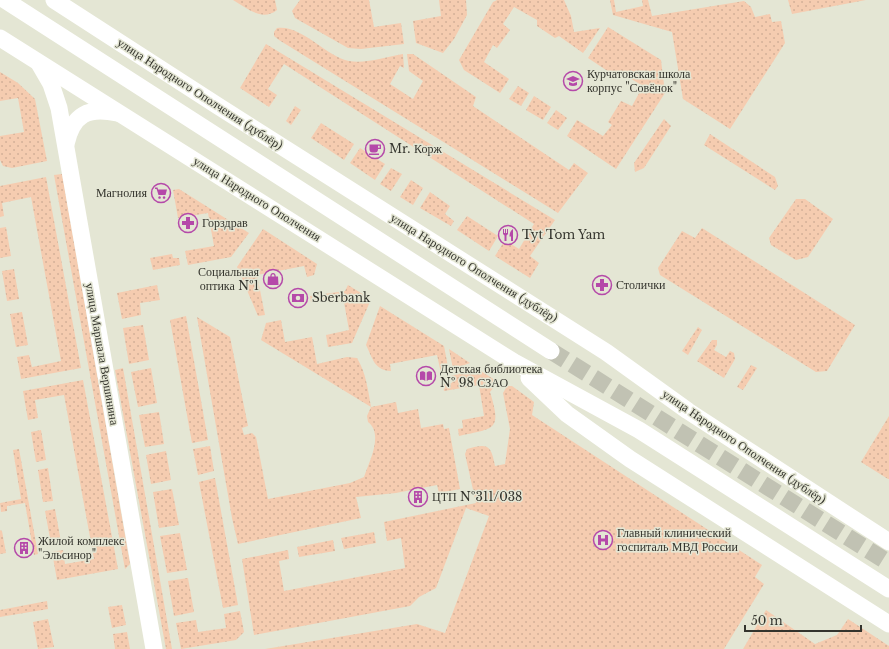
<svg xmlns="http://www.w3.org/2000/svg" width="889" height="649" viewBox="0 0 889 649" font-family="'Libre Baskerville',serif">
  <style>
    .grass { fill: url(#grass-dots) }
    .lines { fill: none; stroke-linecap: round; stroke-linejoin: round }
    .secondary-tunnel { stroke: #c1c2b3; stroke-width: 17; stroke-dasharray: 17 8; stroke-linecap: butt }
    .secondary { stroke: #fff; stroke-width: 17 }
    .labels { text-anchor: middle; stroke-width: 3; stroke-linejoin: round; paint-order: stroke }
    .poi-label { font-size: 12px; fill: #34342d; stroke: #e4e6d4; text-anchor: start }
    .street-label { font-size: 12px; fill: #34342d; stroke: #e4e6d4 }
  </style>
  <defs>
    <pattern id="grass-dots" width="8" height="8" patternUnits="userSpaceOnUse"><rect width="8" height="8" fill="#f5ccb0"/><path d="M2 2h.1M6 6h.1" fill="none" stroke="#d3b098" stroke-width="1.8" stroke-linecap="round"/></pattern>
  </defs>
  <rect width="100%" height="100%" fill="#e4e6d4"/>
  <g class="grass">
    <path d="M233 0H275L277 10C262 22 247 8 233 0Z"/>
    <polygon points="300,0 369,0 374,27 401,23 404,44 361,49 348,48 295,18 292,11"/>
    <polygon points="439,0 466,0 467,15 454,39 443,53 416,43 413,21 441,16"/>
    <polygon points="497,0 564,0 571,16 574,32 600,28 583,53 559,36 555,38 537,26 537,20 514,7 503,24 510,30 497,48 493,45 484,62 509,79 500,93 464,70 459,60 493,2"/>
    <polygon points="610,0 614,0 616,12 643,6 642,0 648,0 652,16 744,1 751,7 755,17 770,14 772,22 781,21 785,43 730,129 683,99 672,32 613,15"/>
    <polygon points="788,0 866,0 792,14"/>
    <polygon points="608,27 661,60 665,93 616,169 567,136 577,120 603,136 612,125 608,122 621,101 632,106 643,86 618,71 615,76 588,58"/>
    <path d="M277 28C301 24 327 57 349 61 365 64 386 57 403 54L404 68 400 66 390 84 413 99 423 81 409 71 407 54H413L476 97 473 106 569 170 574 163 588 173 558 213 279 40 274 36V32Z"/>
    <polygon points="266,44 555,220 530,256 539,263 530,278 495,256 505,240 519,249 534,224 284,64 268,89 277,95 269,107 240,88"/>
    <polygon points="0,72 18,83 35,99 47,161 12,168 3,166 0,160 0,136 24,132 18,98 0,101"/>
    <polygon points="518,86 529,93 521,106 509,99"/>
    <polygon points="534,96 551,107 543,120 526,110"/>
    <polygon points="295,106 301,110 291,125 286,121"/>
    <polygon points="556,110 567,118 558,130 547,123"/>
    <polygon points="664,119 671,126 644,168 635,172 634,163"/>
    <polygon points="321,123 354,144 344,160 311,138"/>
    <polygon points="710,134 775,177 778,186 775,190 704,145"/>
    <polygon points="360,148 385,164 375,180 350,163"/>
    <polygon points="391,168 402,174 391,191 380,184"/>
    <polygon points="62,174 130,564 125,569 54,175"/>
    <polygon points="46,177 81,368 21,379 17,357 29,355 32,367 61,361 31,197 2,203 4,216 0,217 0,186"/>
    <polygon points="411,180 423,188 413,205 400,197"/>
    <polygon points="179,189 249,233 231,257 188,265 185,251 214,246 208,213 178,218 173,190"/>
    <polygon points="430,192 450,206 445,214 454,221 451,226 420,208"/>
    <polygon points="796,199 805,199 833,219 808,257 796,260 771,245 769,238"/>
    <polygon points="467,216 498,236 489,251 457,230"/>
    <polygon points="6,227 11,256 0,258 0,228"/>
    <polygon points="702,228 855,325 827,371 816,372 660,275 658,268 682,231 695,238"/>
    <polygon points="263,229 317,264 314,275 307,277 304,266 257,275 265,315 258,316 237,267"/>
    <polygon points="172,254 173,258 179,258 180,265 153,270 150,258"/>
    <polygon points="14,269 19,299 7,301 2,271"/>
    <polygon points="157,285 160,300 140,303 141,315 122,319 117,293"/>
    <polygon points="348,285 369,298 369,304 352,343 328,347 326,335 349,330 343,297 311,302 310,296 345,291"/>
    <path d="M380 306 444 346 449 372 441 373 437 355 390 364 391 371C374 370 373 359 366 345Z"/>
    <polygon points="22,312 28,345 16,347 10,314"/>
    <polygon points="186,316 208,440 192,443 170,320"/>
    <path d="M197 317 230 337 248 426 242 428 244 435 252 433 256 437 268 499 350 483 364 477C369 462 384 434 368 422L367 416 371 407 261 340 266 323 281 320 285 342 312 337 317 364 347 357 357 358C366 373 368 390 371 407L396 402 398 413 418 409 421 428 443 424 444 429 449 428 460 489 439 493 437 485 396 493 356 497 361 518 238 544 232 518Z"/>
    <polygon points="143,325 149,360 129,364 123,328"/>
    <polygon points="698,327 702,330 688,355 682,351"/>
    <polygon points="712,340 717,340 717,345 714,350 726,357 730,351 734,353 735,359 724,378 697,361"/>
    <polygon points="449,349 470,363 453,369"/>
    <polygon points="751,365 757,368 743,390 737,387"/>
    <polygon points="123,368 172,649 166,649 115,370"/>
    <polygon points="151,368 157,403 138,407 131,372"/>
    <path d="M476 368 498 382 490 392C502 431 495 428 459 436L458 429 463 428 462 420 484 416 479 385 444 391 443 384 452 383 451 376Z"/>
    <polygon points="83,380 118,569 57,580 52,552 63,550 65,564 94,559 64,395 35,400 38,418 28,420 23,391"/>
    <path d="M507 386H512L534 402 532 415 762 565 755 577 764 584 724 649H265L417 624 445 633 489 516 466 508 436 588 419 597 410 606 254 635 242 559 288 550 289 559 279 561 284 591 405 568 401 538 387 541 384 522 476 503 465 454 467 449C488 443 491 445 495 466L505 464 510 429 503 393Z"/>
    <polygon points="159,412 164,444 145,447 139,415"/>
    <polygon points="889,416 889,479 888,479 861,462"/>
    <polygon points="41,430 46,460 36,462 31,432"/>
    <polygon points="210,446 214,471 198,475 193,449"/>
    <polygon points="19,449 38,554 34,555 25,503 7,506 7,511 1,512 0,503 21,499 13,450"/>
    <polygon points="166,451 171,480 151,484 146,455"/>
    <polygon points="48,468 53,501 43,502 38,470"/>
    <polygon points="215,478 238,605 223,608 199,482"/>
    <polygon points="172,489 179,525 159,528 153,492"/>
    <polygon points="55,509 61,542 51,544 45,511"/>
    <polygon points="0,530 2,531 6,553 0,554"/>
    <polygon points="374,532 376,543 344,549 341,538"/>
    <polygon points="180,533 187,570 167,573 160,536"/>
    <polygon points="333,540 335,551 299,557 297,547"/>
    <polygon points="188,578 194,612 174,616 168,581"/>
    <polygon points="47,601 48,609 0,617 0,610"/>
    <polygon points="122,605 126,625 112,628 108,607"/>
    <polygon points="766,610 815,644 837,635 848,619 889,646 889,649 743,649"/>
    <polygon points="240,611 244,632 236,640 181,649 176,623 196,620 198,632 226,628 224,614"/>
    <polygon points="48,619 54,647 38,649 33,622"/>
    <polygon points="127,632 130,649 115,649 113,634"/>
  </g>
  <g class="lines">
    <polyline class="secondary-tunnel" points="551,351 889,563"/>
    <g class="secondary">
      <polyline points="5,0 551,351"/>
      <polyline points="54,0 218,106 606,352 688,411 889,542"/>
      <polyline points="0,38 514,362 639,430 889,589"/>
      <polyline points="40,65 51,84 59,108 154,649"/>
      <path d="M66 144C73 114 88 107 117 113"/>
      <polyline points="529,378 567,414 630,459 889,624"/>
    </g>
  </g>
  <defs>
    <symbol id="school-ring" viewBox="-11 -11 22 22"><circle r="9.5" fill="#e4e6d4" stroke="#b549a9" stroke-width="1.5"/><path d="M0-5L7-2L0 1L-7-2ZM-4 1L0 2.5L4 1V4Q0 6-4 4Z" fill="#b549a9"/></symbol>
    <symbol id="cafe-ring" viewBox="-11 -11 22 22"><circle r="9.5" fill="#e4e6d4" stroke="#b549a9" stroke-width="1.5"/><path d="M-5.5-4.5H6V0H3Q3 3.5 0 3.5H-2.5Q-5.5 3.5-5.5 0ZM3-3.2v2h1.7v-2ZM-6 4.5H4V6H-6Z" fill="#b549a9"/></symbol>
    <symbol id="supermarket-ring" viewBox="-11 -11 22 22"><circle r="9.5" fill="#e4e6d4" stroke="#b549a9" stroke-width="1.5"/><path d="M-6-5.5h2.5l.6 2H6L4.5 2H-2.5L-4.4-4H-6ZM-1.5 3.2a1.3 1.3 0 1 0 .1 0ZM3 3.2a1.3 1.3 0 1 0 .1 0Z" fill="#b549a9"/></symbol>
    <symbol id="pharmacy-ring" viewBox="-11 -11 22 22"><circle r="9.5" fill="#e4e6d4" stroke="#b549a9" stroke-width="1.5"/><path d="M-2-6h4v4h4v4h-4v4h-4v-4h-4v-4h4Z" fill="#b549a9"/></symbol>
    <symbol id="restaurant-ring" viewBox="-11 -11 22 22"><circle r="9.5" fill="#e4e6d4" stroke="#b549a9" stroke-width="1.5"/><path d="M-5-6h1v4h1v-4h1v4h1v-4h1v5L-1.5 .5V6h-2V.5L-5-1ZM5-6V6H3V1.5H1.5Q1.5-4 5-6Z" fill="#b549a9"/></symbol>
    <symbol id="shop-ring" viewBox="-11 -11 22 22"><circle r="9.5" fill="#e4e6d4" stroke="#b549a9" stroke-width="1.5"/><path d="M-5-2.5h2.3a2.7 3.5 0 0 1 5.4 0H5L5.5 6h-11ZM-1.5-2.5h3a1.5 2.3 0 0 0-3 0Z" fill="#b549a9"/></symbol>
    <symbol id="bank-ring" viewBox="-11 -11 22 22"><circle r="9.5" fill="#e4e6d4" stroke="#b549a9" stroke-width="1.5"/><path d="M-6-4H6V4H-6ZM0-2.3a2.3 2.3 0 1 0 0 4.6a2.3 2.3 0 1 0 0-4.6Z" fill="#b549a9"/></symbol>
    <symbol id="library-ring" viewBox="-11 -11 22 22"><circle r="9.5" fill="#e4e6d4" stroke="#b549a9" stroke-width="1.5"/><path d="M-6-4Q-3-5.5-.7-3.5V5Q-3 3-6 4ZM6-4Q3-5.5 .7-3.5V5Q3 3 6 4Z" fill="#b549a9"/></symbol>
    <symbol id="building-ring" viewBox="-11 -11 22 22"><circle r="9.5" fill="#e4e6d4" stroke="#b549a9" stroke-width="1.5"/><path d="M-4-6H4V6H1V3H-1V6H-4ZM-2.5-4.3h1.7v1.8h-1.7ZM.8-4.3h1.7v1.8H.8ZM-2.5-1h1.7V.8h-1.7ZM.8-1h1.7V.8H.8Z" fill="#b549a9"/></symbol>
    <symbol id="hospital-ring" viewBox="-11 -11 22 22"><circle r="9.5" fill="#e4e6d4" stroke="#b549a9" stroke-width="1.5"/><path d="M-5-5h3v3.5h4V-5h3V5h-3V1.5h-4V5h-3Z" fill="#b549a9"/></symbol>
  </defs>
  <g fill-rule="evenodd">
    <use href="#school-ring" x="562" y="70" width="22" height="22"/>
    <use href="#cafe-ring" x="364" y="138" width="22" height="22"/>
    <use href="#supermarket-ring" x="150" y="182" width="22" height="22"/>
    <use href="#pharmacy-ring" x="177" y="212" width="22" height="22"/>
    <use href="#restaurant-ring" x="497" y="224" width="22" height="22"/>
    <use href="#shop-ring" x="262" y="268" width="22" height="22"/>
    <use href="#pharmacy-ring" x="591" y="274" width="22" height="22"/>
    <use href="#bank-ring" x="287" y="287" width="22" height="22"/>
    <use href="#library-ring" x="415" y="365" width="22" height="22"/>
    <use href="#building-ring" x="407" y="486" width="22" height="22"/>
    <use href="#hospital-ring" x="592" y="529" width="22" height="22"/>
    <use href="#building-ring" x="13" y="537" width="22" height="22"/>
  </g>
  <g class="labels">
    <g class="poi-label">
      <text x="587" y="78">Курчатовская школа<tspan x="587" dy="14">корпус "Совёнок"</tspan></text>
      <text x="389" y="153">Mr. Корж</text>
      <text x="147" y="197" text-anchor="end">Магнолия</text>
      <text x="202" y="227">Горздрав</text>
      <text x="522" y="239">Tyt Tom Yam</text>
      <text x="259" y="276" text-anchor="end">Социальная<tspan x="259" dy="14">оптика №1</tspan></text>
      <text x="616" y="289">Столички</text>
      <text x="312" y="302">Sberbank</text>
      <text x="440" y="373">Детская библиотека<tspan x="440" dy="14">№ 98 СЗАО</tspan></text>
      <text x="432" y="501">ЦТП №311/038</text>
      <text x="617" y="537">Главный клинический<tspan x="617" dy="14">госпиталь МВД России</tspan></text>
      <text x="38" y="545">Жилой комплекс<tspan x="38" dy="14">"Эльсинор"</tspan></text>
    </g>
    <g class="street-label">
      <text transform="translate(200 94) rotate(33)" y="4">улица Народного Ополчения (дублёр)</text>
      <text transform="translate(257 199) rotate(32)" y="4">улица Народного Ополчения</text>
      <text transform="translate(474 268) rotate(32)" y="4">улица Народного Ополчения (дублёр)</text>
      <text transform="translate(102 354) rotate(80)" y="4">улица Маршала Вершинина</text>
      <text transform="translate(744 447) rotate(34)" y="4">улица Народного Ополчения (дублёр)</text>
    </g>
  </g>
  <path d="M745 625v6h116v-6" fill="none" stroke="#34342d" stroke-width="2"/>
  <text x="751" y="625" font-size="12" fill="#34342d" stroke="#e4e6d4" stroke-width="3" paint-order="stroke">50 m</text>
</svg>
